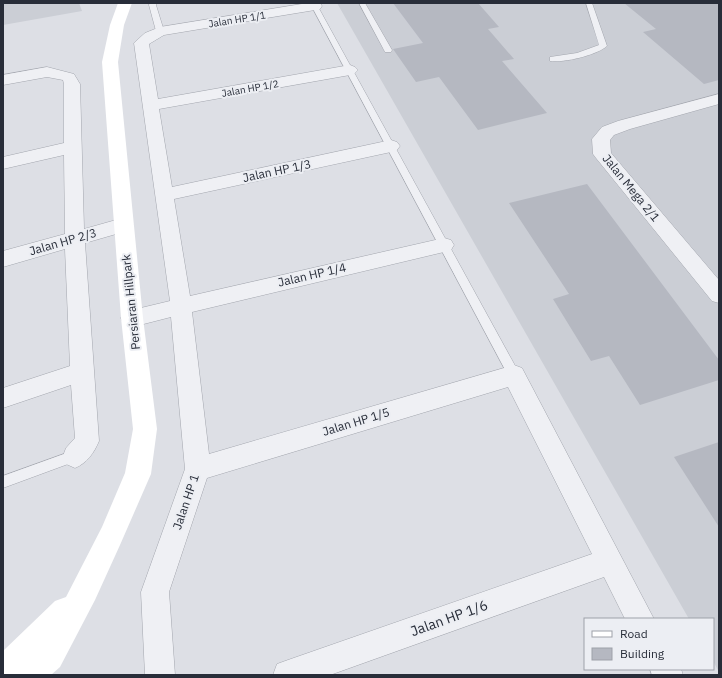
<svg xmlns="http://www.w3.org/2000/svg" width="722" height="678" viewBox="0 0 722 678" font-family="'IBM Plex Sans',sans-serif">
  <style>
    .built { fill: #cbced5 }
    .building { fill: #b5b8c1 }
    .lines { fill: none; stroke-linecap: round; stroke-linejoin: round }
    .lane-casing { stroke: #a3a6ae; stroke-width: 1 }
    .street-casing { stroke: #a3a6ae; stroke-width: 1 }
    .lane { fill: #eff0f4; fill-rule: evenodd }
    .street { fill: #eff0f4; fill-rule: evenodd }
    .secondary { fill: #fff; fill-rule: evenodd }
    .labels { text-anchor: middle; stroke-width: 4; stroke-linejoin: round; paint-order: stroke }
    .far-street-label { font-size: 10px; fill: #282d39; stroke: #eceef3 }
    .street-label { font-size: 12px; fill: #282d39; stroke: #eceef3 }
    .near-street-label { font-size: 14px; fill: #282d39; stroke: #eceef3 }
  </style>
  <rect width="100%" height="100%" fill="#dddfe5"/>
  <g class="built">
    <polygon points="3,3 79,3 82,11 3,25"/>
    <polygon points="337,3 719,3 719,672 713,661 713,619 689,619"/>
  </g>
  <g class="building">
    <polygon points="393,3 478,3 499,27 488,29 514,59 502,61 547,113 478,130 439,77 416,82 393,49 423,43"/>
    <polygon points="624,3 719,3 719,80 704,84 643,32 656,29"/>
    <polygon points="587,184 719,360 719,380 640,405 609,356 591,361 553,299 569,294 509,203"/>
    <polygon points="719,442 719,527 674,457"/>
  </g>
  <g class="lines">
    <defs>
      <g id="lane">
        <polygon points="150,3 157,3 156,5 164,31 163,33 160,33 156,31 149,5"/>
        <polygon points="310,3 316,3 518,371 520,375 518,379 514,380 510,379"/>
        <polygon points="359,3 365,3 392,50 391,52 385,52 384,50"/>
        <path d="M586 3H592L607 46C597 55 564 63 550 61V57L577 53 599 45Z"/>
        <polygon points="75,450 79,452 81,456 79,460 3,488 3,476"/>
      </g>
      <g id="street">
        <polygon points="308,3 320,3 322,6 320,9 315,10 164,35 149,44 158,99 350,65 355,67 358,70 355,73 350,75 159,109 172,187 391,140 397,142 400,146 397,150 391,152 174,199 190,296 444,238 451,240 454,245 451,250 444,252 192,312 209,454 514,365 522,368 654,619 625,619 604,577 330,675 273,675 277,664 288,660 592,554 508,387 207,478 169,592 175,675 145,675 141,592 185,469 171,317 132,327 124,324 121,318 124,312 170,301 134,43 145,33 160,27"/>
        <path d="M47 67 74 74 80 84 84 229 123 218 130 220 133 225 130 230 85 243 99 441C94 453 87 463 75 468L66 464 63 456 66 448 75 438 71 385 3 408V388L70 366 65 249 3 267V251L65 234 64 155 3 169V157L64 143V84L63 80 47 77 3 85V75Z"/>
        <polygon points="719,94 719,104 630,129 614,135 610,140 611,153 719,280 719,303 712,301 596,158 593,154 592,139 602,127 618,121"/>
        <polygon points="650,669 681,669 683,675 652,675"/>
      </g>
    </defs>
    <use href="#lane" class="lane-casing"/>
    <use href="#street" class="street-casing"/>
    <use href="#lane" class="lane"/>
    <use href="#street" class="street"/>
    <polygon class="secondary" points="118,3 132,3 124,25 118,62 143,318 157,429 151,474 120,545 95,600 60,667 51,675 3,675 3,651 55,601 66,597 102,527 125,473 133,429 121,318 102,62 110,25"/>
  </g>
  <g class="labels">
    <g class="far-street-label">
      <text transform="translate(237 19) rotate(-9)" y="4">Jalan HP 1/1</text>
      <text transform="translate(250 88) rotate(-10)" y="4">Jalan HP 1/2</text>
    </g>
    <g class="street-label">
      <text transform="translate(277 171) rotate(-12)" y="4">Jalan HP 1/3</text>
      <text transform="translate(631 188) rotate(51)" y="4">Jalan Mega 2/1</text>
      <text transform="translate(63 242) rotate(-16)" y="4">Jalan HP 2/3</text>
      <text transform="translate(312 275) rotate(-13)" y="4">Jalan HP 1/4</text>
      <text transform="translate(131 302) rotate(-96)" y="4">Persiaran Hillpark</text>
      <text transform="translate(356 422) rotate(-17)" y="4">Jalan HP 1/5</text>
      <text transform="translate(186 502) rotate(-71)" y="4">Jalan HP 1</text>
    </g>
    <g class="near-street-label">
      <text transform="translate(449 618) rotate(-20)" y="5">Jalan HP 1/6</text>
    </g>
  </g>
  <rect width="722" height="678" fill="none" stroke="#282d39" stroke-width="8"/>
  <rect x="584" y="618" width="130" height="52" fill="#eceef3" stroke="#9ea1a9"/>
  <rect x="592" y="631" width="20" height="6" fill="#ffffff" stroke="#9ea1a9"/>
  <text x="620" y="638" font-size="12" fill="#282d39">Road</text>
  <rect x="592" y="648" width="20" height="12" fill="#b5b8c1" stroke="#9ea1a9"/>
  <text x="620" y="658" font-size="12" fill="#282d39">Building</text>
</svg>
